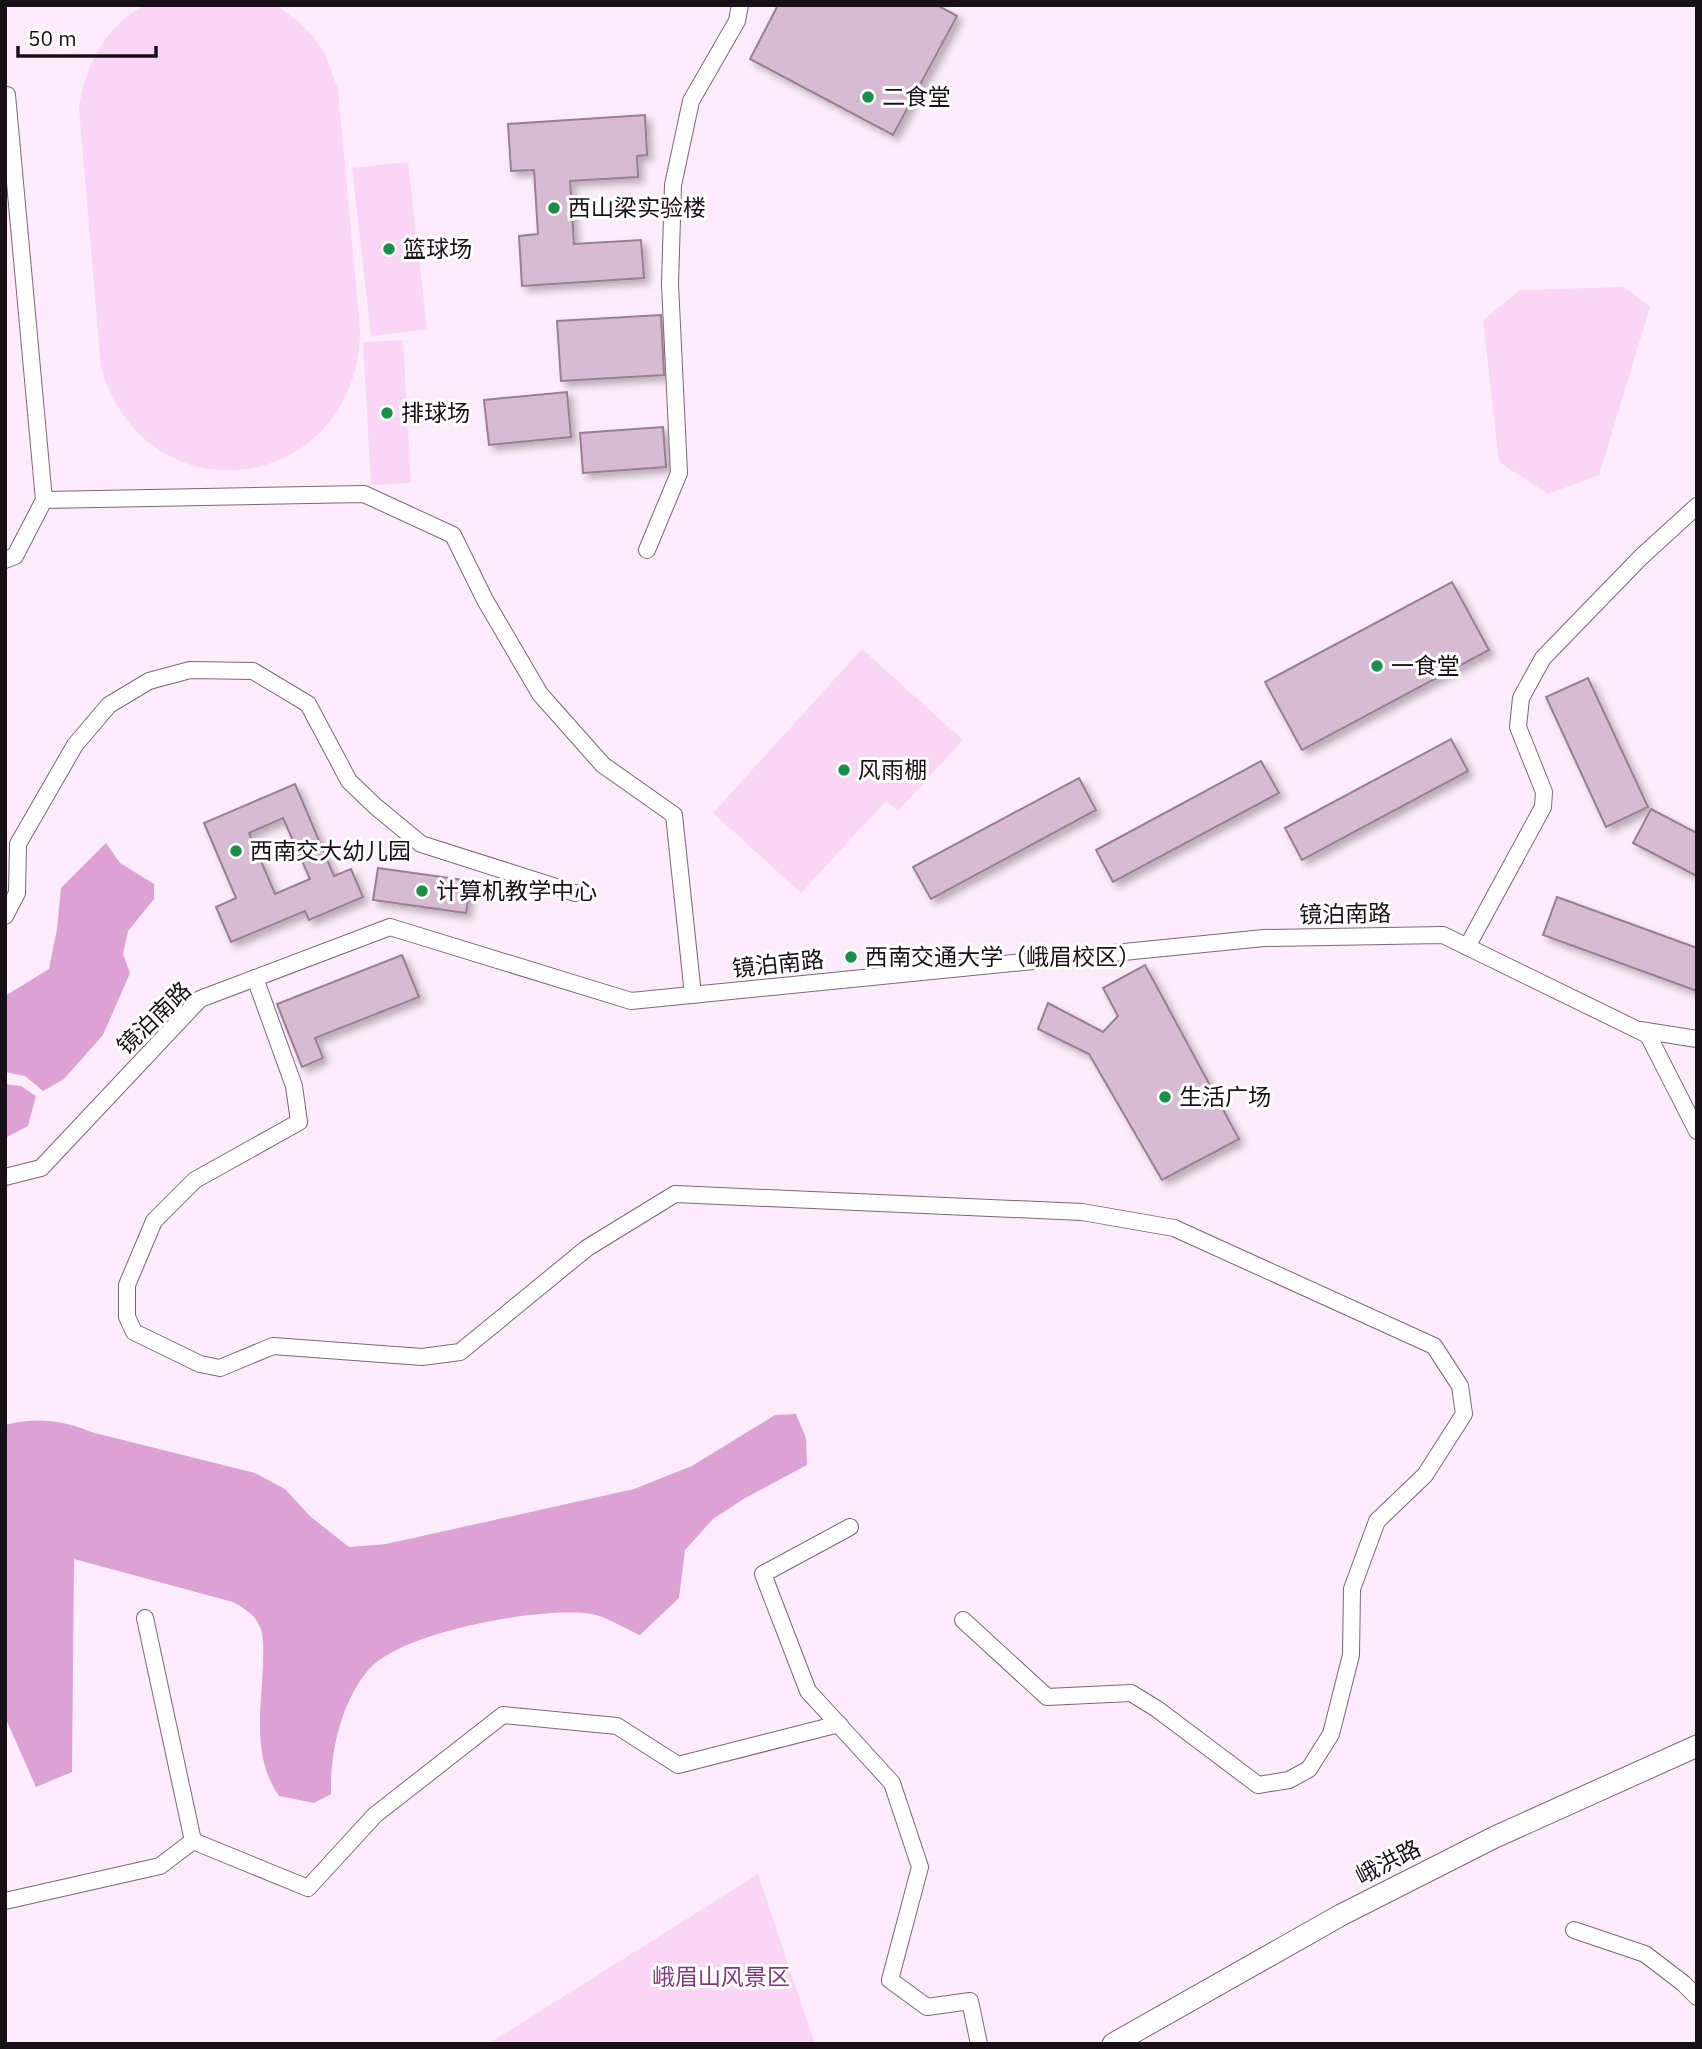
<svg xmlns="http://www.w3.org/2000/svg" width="1702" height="2049" viewBox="0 0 1702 2049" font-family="'IBM Plex Sans','Noto Sans SC',sans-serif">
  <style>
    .green { fill: #f9d6f4 }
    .water { fill: #dca2d4 }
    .building { fill: #d6bbd2; stroke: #987f94; stroke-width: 2; fill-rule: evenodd; filter: url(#shadow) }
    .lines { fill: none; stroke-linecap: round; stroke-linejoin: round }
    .street-casing { stroke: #7e657a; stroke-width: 18 }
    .secondary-casing { stroke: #7e657a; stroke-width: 23 }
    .street { stroke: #fff; stroke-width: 16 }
    .secondary { stroke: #fff; stroke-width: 21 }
    .poi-dot { fill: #1a8f49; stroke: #fff; stroke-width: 2.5 }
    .labels { text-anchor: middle; stroke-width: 6; stroke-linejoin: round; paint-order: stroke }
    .poi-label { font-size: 23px; fill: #180f17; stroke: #fff; text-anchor: start }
    .street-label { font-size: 23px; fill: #180f17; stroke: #fff }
    .park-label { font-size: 23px; fill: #7e3977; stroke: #fff }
  </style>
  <defs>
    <filter id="shadow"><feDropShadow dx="5" dy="5" stdDeviation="3.5" flood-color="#0004"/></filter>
  </defs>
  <rect width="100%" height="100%" fill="#fdecfb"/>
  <g class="green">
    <path d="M144 5H276L299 22 313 36 324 52 338 89 360 329C359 493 148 525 101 368L79 108C85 65 105 28 144 5Z"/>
    <polygon points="408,162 427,329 371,336 352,168"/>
    <polygon points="1624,287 1650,307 1599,475 1548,494 1499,462 1483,320 1520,290"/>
    <polygon points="403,340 411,483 371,485 363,342"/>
    <polygon points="862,649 963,740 898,811 886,801 801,893 713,813"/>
    <polygon points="758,1874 815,2044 488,2044"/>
  </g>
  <g class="water">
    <polygon points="106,843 120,863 154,884 154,899 128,931 123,954 130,973 103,1035 64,1079 43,1091 25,1076 5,1072 5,996 49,969 57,929 61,888"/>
    <polygon points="5,1084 21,1086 36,1096 28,1126 5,1138"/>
    <path d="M796 1414 806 1438 807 1465 745 1498 713 1519 685 1550 679 1598 640 1635C625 1629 608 1617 592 1614 542 1606 403 1631 369 1669 341 1702 330 1752 331 1794L314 1803 279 1796C252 1757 261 1711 263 1665 263 1652 265 1635 258 1623 254 1614 242 1607 233 1602L74 1559 72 1772 36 1787 5 1717V1425C36 1417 62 1420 91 1432L255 1473 285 1489 311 1517 349 1547 386 1544 634 1489 692 1466 775 1415Z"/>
  </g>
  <g class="building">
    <polygon points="778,5 937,5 957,16 893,135 750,59"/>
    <polygon points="645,115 647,155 637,156 638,177 570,181 574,244 641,240 644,278 522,286 519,236 538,234 534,170 511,171 508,124"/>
    <polygon points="661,315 664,375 561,381 557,321"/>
    <polygon points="567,392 571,437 489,445 484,400"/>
    <polygon points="663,427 666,467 583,473 580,433"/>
    <polygon points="1452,582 1489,650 1302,750 1265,682"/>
    <polygon points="1588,678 1648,807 1606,827 1546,697"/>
    <polygon points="1451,739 1468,771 1302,860 1285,828"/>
    <polygon points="1261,761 1279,793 1113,882 1096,850"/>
    <polygon points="1079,778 1096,810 931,899 913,867"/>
    <path d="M295 784 334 876 351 869 363 897 309 920 305 911 231 942 216 907 236 898 204 823ZM283 818 310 879 275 894 249 833Z"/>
    <polygon points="1651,809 1697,833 1697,876 1633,843"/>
    <polygon points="378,868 471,881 466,913 373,900"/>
    <polygon points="1557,897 1697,948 1697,991 1543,935"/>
    <polygon points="402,955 419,997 315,1038 323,1058 302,1067 277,1004"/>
    <polygon points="1145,965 1239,1139 1162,1180 1089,1054 1038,1029 1048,1003 1103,1032 1118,1016 1103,988"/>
  </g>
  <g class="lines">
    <defs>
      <g id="street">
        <polyline points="7,95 44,500 364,494 453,535 485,600 540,694 603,765 674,815 693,995"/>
        <polyline points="647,550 679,473 670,284 673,185 691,101 737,21 740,5"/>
        <polyline points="5,560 15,556 44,500"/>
        <polyline points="5,916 17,893 18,844 75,745 109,705 149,681 190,670 253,671 308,704 349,781 375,806 421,844 575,893"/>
        <polyline points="1467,947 1543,807 1544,792 1518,727 1521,698 1543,658 1641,557 1697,506"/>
        <polyline points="255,978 294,1086 299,1122 195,1180 154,1221 127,1285 127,1317 134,1332 200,1364 220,1368 273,1346 422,1357 460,1352 587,1248 675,1194 1082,1212 1174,1228 1434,1346 1460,1386 1464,1414 1425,1475 1377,1521 1352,1589 1351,1655 1331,1734 1309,1769 1289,1780 1258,1785 1157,1709 1131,1693 1047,1697 963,1620"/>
        <polyline points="1640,1030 1697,1039"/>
        <polyline points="5,1177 41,1168 200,999 390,927 631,1001 1264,938 1443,935 1648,1035 1697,1131"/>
        <polyline points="850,1527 763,1574 808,1691 892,1783 920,1867 890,1980 927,2007 970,2001 979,2044"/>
        <polyline points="145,1618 193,1841"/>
        <polyline points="5,1901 160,1866 193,1841 308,1888 375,1815 503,1715 617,1726 678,1765 839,1724"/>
        <polyline points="1574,1930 1645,1954 1683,1983 1697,1997"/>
      </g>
      <polyline id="secondary" points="1113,2044 1341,1915 1495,1837 1697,1746"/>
    </defs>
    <use href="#street" class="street-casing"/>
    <use href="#secondary" class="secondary-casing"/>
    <use href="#street" class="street"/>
    <use href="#secondary" class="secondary"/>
  </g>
  <g class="poi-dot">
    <circle cx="868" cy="97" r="7"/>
    <circle cx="554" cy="208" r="7"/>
    <circle cx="389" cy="249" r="7"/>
    <circle cx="387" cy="413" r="7"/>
    <circle cx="1377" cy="666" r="7"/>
    <circle cx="844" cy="770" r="7"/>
    <circle cx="236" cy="851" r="7"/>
    <circle cx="422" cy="891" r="7"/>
    <circle cx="851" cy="957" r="7"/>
    <circle cx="1165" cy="1097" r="7"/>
  </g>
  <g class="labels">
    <g class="poi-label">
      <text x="882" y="105">二食堂</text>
      <text x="568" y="216">西山梁实验楼</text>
      <text x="403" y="257">篮球场</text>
      <text x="401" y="421">排球场</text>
      <text x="1391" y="674">一食堂</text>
      <text x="858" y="778">风雨棚</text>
      <text x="250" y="859">西南交大幼儿园</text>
      <text x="436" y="899">计算机教学中心</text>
      <text x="865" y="965">西南交通大学（峨眉校区）</text>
      <text x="1179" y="1105">生活广场</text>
    </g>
    <g class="street-label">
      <text transform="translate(1345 914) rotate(-1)" y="8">镜泊南路</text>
      <text transform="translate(778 964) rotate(-6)" y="8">镜泊南路</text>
      <text transform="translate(154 1018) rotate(-44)" y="8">镜泊南路</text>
      <text transform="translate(1388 1862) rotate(-27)" y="8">峨洪路</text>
    </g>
    <g class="park-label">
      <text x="721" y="1985">峨眉山风景区</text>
    </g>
  </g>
  <rect width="1702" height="2049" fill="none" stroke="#180f17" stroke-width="14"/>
  <path d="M18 46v10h138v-10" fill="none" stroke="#180f17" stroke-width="3.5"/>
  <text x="28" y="46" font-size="21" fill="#180f17" stroke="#ffffff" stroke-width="5" paint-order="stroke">50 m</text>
</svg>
